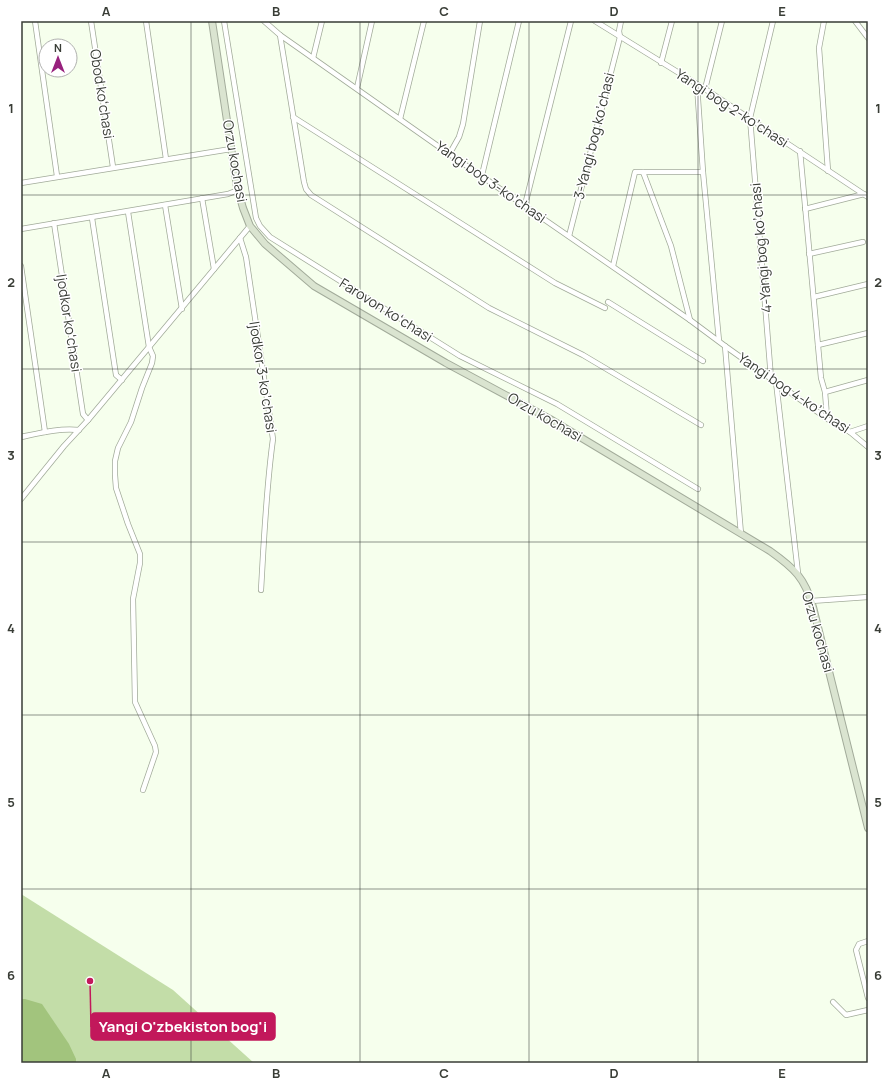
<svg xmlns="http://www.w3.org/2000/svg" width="889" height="1084" viewBox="0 0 889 1084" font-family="Manrope,sans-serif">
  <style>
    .green { fill: #c3dda8 }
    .water { fill: #a2c47d }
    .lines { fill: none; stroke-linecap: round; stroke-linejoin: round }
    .minor-casing { stroke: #a2ab9a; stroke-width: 6 }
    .secondary-casing { stroke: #a2ab9a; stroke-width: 8 }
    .minor { stroke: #fff; stroke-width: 4.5 }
    .secondary { stroke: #dae4d0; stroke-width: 6 }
    .grid { fill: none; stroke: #393d36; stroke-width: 1; stroke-opacity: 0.55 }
    .labels { text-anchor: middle; stroke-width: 3; stroke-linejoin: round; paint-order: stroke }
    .street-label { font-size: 14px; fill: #393d36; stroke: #fff }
    .leader { fill: none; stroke: #c2185b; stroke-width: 1.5 }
    .callout-dot { fill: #c2185b; stroke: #fff; stroke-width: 1.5 }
    .callout { fill: #c2185b; stroke: #c2185b; stroke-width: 1.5 }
    .callout-label { font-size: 15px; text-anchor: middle; font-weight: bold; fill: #fff }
    .neatline { fill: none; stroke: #393d36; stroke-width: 1.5 }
    .grid-label { font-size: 13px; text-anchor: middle; font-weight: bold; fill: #393d36 }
  </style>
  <rect width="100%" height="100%" fill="#f6ffed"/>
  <polygon class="green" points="21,894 173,990 254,1063 21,1063"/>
  <polygon class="water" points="21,999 25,999 42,1004 69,1044 76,1059 76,1063 21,1063"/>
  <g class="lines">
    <defs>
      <g id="minor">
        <polyline points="35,21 57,176"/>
        <polyline points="91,21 113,167"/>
        <polyline points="146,21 166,159"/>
        <polyline points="224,21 256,218 260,226 270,237 460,356 557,404 698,489"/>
        <polyline points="264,21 280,35 435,144 690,320 725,346 829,420 850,432 868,447"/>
        <polyline points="595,21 705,89 868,197"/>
        <polyline points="824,21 819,48 828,171"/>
        <polyline points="855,21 868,38"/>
        <polyline points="280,35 304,182 306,189 311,195 489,308 583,355 701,425"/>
        <polyline points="313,58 322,21"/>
        <polyline points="661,63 672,21"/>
        <polyline points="697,85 703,172 719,341"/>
        <polyline points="357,88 372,21"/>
        <polyline points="705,89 722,21"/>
        <polyline points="293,117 555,283 605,308"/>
        <polyline points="400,119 424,21"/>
        <polyline points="800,151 821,378 825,392 827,417"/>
        <polyline points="450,153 459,137 463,124 480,21"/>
        <polyline points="643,172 671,246 690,320"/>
        <polyline points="482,175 519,21"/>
        <polyline points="21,183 231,149"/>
        <polyline points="202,198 214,269"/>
        <polyline points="165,205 182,309"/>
        <polyline points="525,205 571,21"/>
        <polyline points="805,209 864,194"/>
        <polyline points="128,212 149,347 153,356 152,363 142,388 131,422 118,448 115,461 115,475 116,488 128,524 140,554 140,563 133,599 135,702 155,746 156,752 143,790"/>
        <polyline points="92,218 116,375 122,380"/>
        <polyline points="54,223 83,414 88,420"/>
        <polyline points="21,229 228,194 238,190"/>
        <polyline points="569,236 620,37 619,31 621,21"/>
        <path d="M240 238 246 257 273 439C266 489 264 540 261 590"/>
        <polyline points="809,254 863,242"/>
        <polyline points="21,266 45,432"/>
        <polyline points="613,266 635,172 703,172"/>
        <polyline points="814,297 868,284"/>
        <polyline points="608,302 703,361"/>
        <polyline points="818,345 868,333"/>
        <polyline points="725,346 741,534"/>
        <polyline points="771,378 750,118 773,21"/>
        <polyline points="776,382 798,573"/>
        <polyline points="825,392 868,380"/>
        <polyline points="850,432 868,426"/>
        <path d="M21 437C40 433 59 428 79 430"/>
        <polyline points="21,499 64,446 88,420 149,347 250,226"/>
        <polyline points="811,601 868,597"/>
        <polyline points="868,941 859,944 856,950 868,998"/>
        <polyline points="833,1002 846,1015 868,1010"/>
      </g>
      <path id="secondary" d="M212 21 237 187 243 208 250 226 265 244 314 286 446 363 550 419 770 551C794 568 805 578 813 607L868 828"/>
    </defs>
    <use href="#minor" class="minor-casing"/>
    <use href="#secondary" class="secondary-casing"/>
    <use href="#minor" class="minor"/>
    <use href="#secondary" class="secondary"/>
  </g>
  <path class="grid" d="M191 21V1063M360 21V1063M529 21V1063M698 21V1063M21 195H868M21 369H868M21 542H868M21 715H868M21 889H868"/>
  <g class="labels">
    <g class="street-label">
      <text transform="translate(102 94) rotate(81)" y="5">Obod koʻchasi</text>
      <text transform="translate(732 108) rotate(33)" y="5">Yangi bog 2-koʼchasi</text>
      <text transform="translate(594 136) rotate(-76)" y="5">3-Yangi bog koʼchasi</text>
      <text transform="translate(235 161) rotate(80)" y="5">Orzu kochasi</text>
      <text transform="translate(491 182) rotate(35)" y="5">Yangi bog 3-koʼchasi</text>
      <text transform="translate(761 248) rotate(-95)" y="5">4-Yangi bog koʼchasi</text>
      <text transform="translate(386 310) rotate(32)" y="5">Farovon koʻchasi</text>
      <text transform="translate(69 323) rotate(81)" y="5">Ijodkor koʻchasi</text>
      <text transform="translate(263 377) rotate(81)" y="5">Ijodkor 3-koʼchasi</text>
      <text transform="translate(794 393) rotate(34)" y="5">Yangi bog 4-koʼchasi</text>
      <text transform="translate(545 417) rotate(30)" y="5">Orzu kochasi</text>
      <text transform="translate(818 632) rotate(74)" y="5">Orzu kochasi</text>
    </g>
  </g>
  <path class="leader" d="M90 981L91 1027"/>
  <circle class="callout-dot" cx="90" cy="981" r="4"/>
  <rect class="callout" x="91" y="1013" width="184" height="27" rx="4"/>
  <g class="callout-label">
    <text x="183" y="1032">Yangi O'zbekiston bog'i</text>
  </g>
  <rect width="889" height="1084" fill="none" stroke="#ffffff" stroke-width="44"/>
  <g transform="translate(58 58)"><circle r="19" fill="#ffffff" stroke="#b0b1af"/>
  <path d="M0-3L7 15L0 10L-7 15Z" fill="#98217d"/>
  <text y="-6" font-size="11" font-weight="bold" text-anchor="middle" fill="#393d36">N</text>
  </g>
  <rect x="22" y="22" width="845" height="1040" class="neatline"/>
  <g class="grid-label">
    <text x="106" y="16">A</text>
    <text x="276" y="16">B</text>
    <text x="444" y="16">C</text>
    <text x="614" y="16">D</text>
    <text x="782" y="16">E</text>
    <text x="11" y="113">1</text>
    <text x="878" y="113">1</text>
    <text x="11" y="287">2</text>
    <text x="878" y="287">2</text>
    <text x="11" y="460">3</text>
    <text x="878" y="460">3</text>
    <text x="11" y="633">4</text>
    <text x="878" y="633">4</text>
    <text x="11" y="807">5</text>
    <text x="878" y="807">5</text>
    <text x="11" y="980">6</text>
    <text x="878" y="980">6</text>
    <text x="106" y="1078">A</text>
    <text x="276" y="1078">B</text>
    <text x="444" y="1078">C</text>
    <text x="614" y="1078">D</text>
    <text x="782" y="1078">E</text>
  </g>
</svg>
